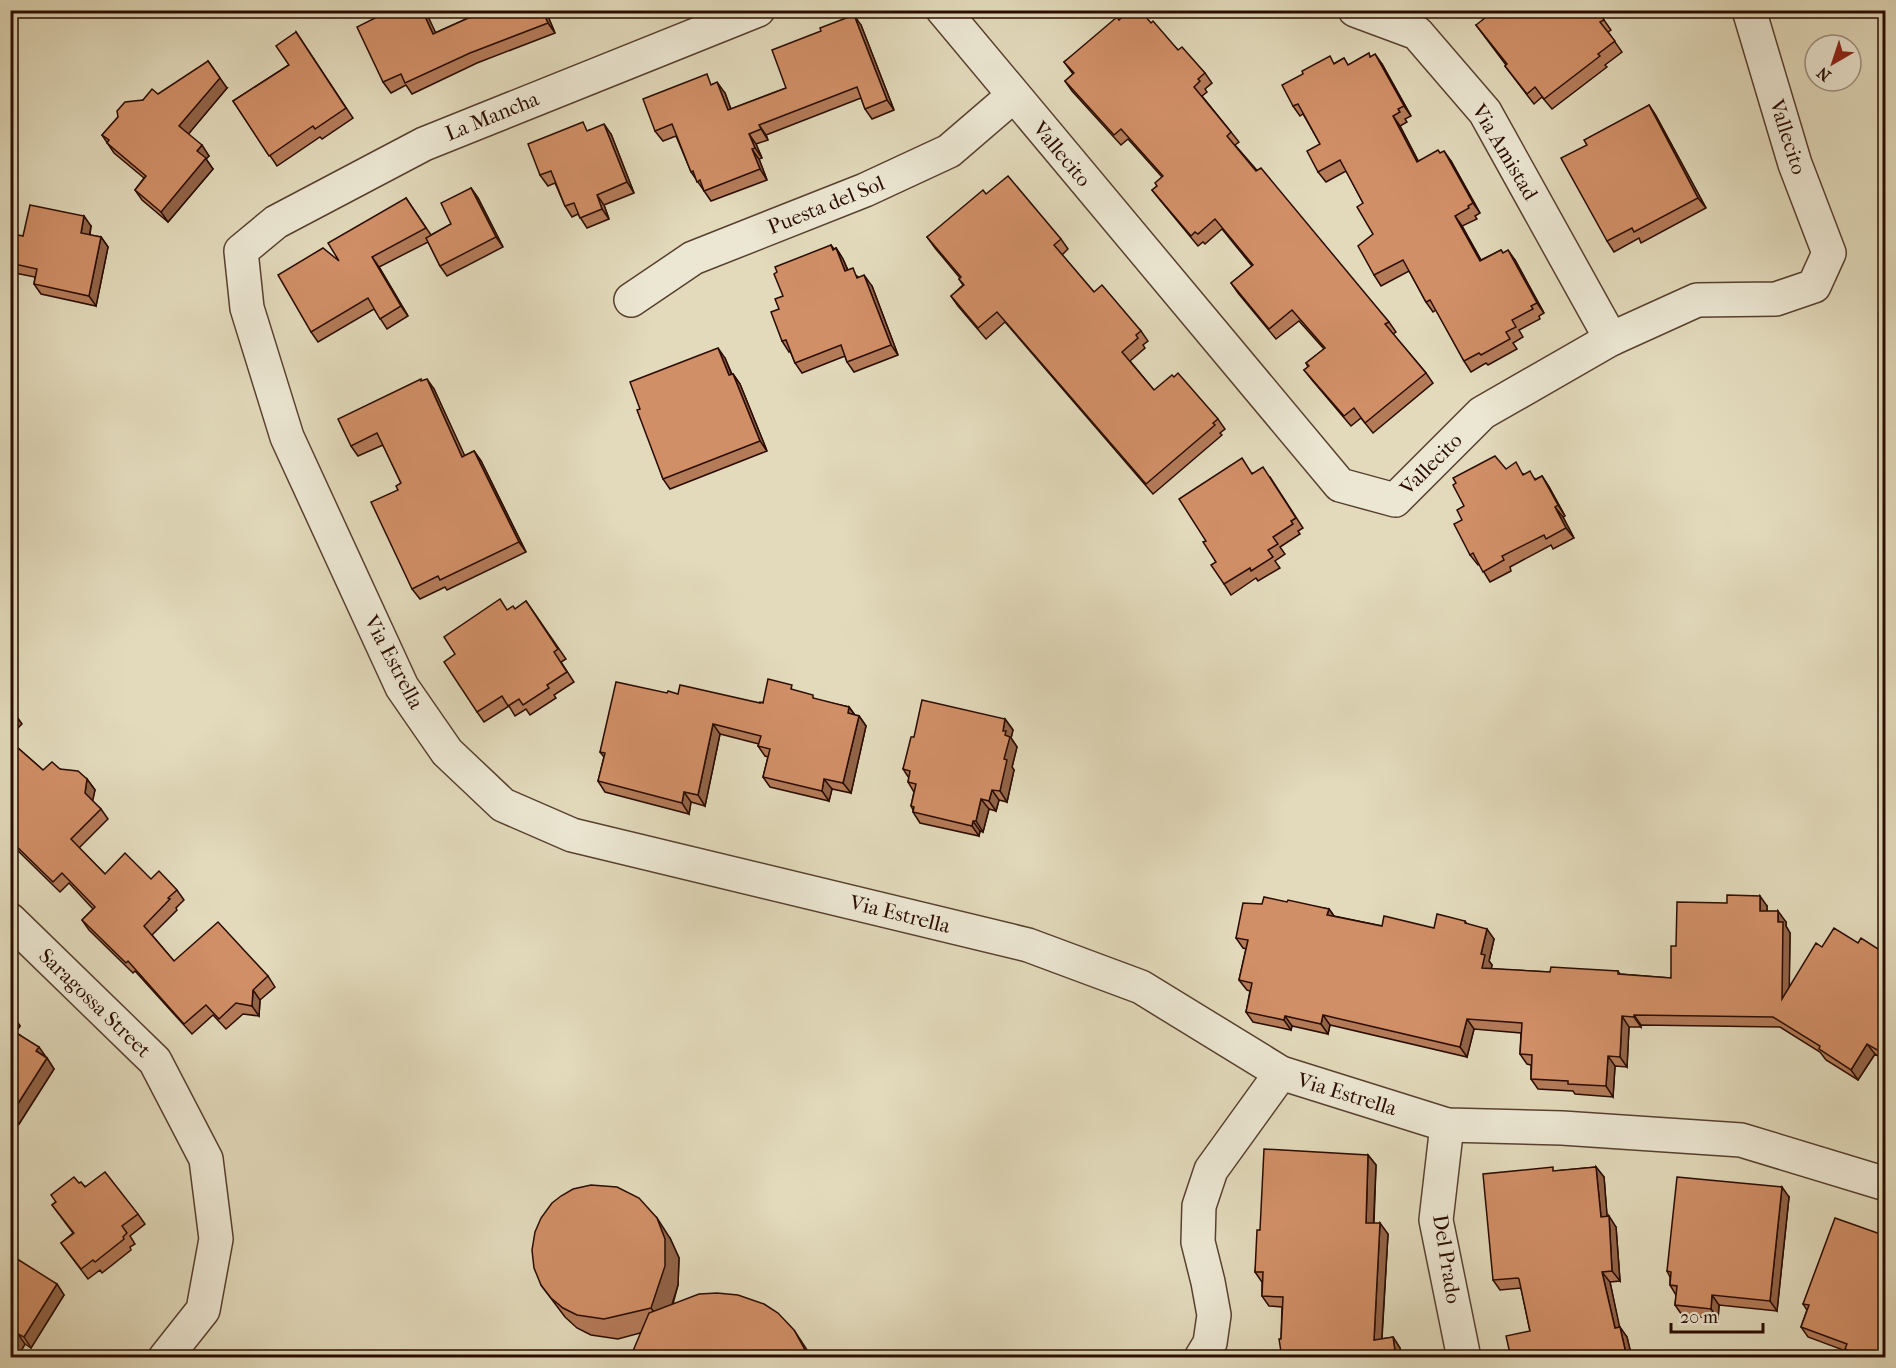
<svg xmlns="http://www.w3.org/2000/svg" width="1896" height="1368" viewBox="0 0 1896 1368" font-family="'IM FELL French Canon',serif">
  <style>
    .lines { fill: none; stroke-linecap: round; stroke-linejoin: round }
    .minor-casing { stroke: #58402f; stroke-width: 36 }
    .minor { stroke: #ece7d3; stroke-width: 33 }
    .wall { fill: #b47b59; stroke: #2a0c00; stroke-width: 1.5 }
    .shaded-wall { fill: #926448; stroke: #2a0c00; stroke-width: 1.5 }
    .building { fill: #d18f67; stroke: #2a0c00; stroke-width: 1.5 }
    .labels { text-anchor: middle; stroke-width: 4.5; stroke-linejoin: round; paint-order: stroke }
    .street-label { font-size: 21px; fill: #2a0c00; stroke: #ece7d3 }
  </style>
  <rect width="100%" height="100%" fill="#e2dabb"/>
  <filter id="stains"><feTurbulence type="fractalNoise" baseFrequency=".00333" numOctaves="4"/><feColorMatrix values="0 0 0 0 .2 0 0 0 0 .09 0 0 0 0 .02 0 0 0 .5 -.17"/></filter>
  <radialGradient id="worn" r=".72"><stop offset=".6" stop-color="#630" stop-opacity="0"/><stop offset="1" stop-color="#630" stop-opacity=".3"/></radialGradient>
  <g class="lines">
    <defs>
      <g id="minor">
        <polyline points="758,10 424,144 276,222 241,251 247,308 287,437 402,687 447,752 503,805 572,835 1028,945 1141,987 1281,1073 1447,1125 1562,1128 1741,1140 1886,1184"/>
        <polyline points="943,10 1340,485 1395,500 1482,413 1611,339 1697,300 1776,299 1814,286 1829,253 1795,164 1749,10"/>
        <polyline points="1355,10 1417,33 1485,112 1611,339"/>
        <polyline points="631,300 693,258 865,190 949,151 1013,96"/>
        <polyline points="10,920 155,1061 206,1159 216,1239 203,1310 165,1358"/>
        <polyline points="1447,1125 1436,1220 1464,1358"/>
        <polyline points="1201,1358 1210,1343 1214,1315 1208,1282 1198,1242 1199,1206 1211,1170 1281,1073"/>
      </g>
    </defs>
    <use href="#minor" class="minor-casing"/>
    <use href="#minor" class="minor"/>
  </g>
  <g class="wall">
    <polygon points="486,10 557,10 547,14 555,33 477,63 412,94 406,85 391,93 383,82 435,33"/>
    <polygon points="1597,10 1611,30 1608,32 1622,52 1605,65 1607,67 1552,109 1542,97 1534,104 1505,66 1506,65 1476,25"/>
    <polygon points="1119,20 1151,23 1178,50 1205,73 1212,83 1205,89 1207,92 1202,96 1231,132 1239,142 1235,145 1389,322 1396,332 1393,334 1426,373 1433,383 1373,433 1361,418 1351,426 1312,380 1304,370 1308,367 1306,363 1324,349 1299,321 1276,339 1238,293 1231,283 1252,266 1222,229 1205,244 1203,242 1198,246 1160,200 1152,190 1157,186 1162,177 1128,139 1121,145 1072,91 1065,81 1073,74 1064,62"/>
    <polygon points="861,25 894,110 872,119 865,109 861,98 766,135 768,140 756,144 762,158 759,159 767,180 711,201 691,172 676,136 663,141 655,131 713,84 725,93 731,109 786,88"/>
    <polygon points="296,32 353,118 322,139 320,137 277,166 233,101 289,65"/>
    <polygon points="1371,57 1382,64 1411,116 1405,119 1407,122 1400,126 1418,161 1440,153 1451,161 1480,213 1475,216 1477,219 1462,226 1481,260 1501,250 1503,253 1515,260 1544,313 1539,316 1540,319 1519,330 1523,337 1513,343 1517,349 1488,365 1486,363 1471,372 1464,361 1436,310 1433,312 1426,302 1409,271 1381,286 1374,275 1373,234 1363,203 1346,171 1326,182 1318,172 1320,144 1303,114 1300,116 1293,106 1303,74 1335,63 1344,58 1348,65"/>
    <polygon points="227,88 188,134 209,156 206,159 213,169 168,222 142,200 135,190 144,178 114,153 102,135 118,117 143,100 158,94"/>
    <polygon points="1649,105 1656,116 1706,208 1641,243 1639,238 1614,252 1607,241 1587,145"/>
    <polygon points="589,130 611,134 634,193 604,205 609,219 587,228 578,214 572,217 565,206 555,183 548,186 540,175"/>
    <polygon points="471,188 478,198 503,247 447,276 440,266 428,242 379,267 408,316 387,329 374,309 318,342 311,332 339,261 406,198 431,235 451,224"/>
    <polygon points="986,194 1061,239 1068,249 1062,255 1094,292 1141,331 1148,341 1143,345 1145,348 1130,361 1154,390 1218,419 1225,429 1220,433 1222,435 1153,494 1005,322 986,339 958,306 951,296 963,285 959,279 960,278 935,248 927,237"/>
    <polygon points="91,226 90,235 101,237 108,247 96,306 41,294 34,284 35,277 15,273 10,267 10,248 23,236"/>
    <polygon points="831,245 834,249 836,248 843,259 848,270 872,286 898,355 854,372 847,362 845,356 802,373 795,363 790,351 789,352 782,341 783,296"/>
    <polygon points="725,358 732,374 733,374 740,384 767,451 670,489 663,479 640,409"/>
    <polygon points="422,381 434,389 464,456 474,451 481,461 526,552 447,590 445,587 420,599 412,589 398,490 401,483 383,445 358,456 351,446"/>
    <polygon points="1506,469 1524,474 1536,479 1542,476 1549,487 1565,516 1563,517 1574,538 1553,549 1551,545 1510,567 1511,571 1490,582 1479,564 1478,565 1470,555 1462,520 1464,506"/>
    <polygon points="1252,473 1270,477 1303,528 1298,531 1300,534 1280,547 1285,554 1275,561 1280,568 1258,581 1256,578 1231,595 1224,584 1216,562 1206,541"/>
    <polygon points="526,601 566,659 561,662 574,682 554,695 556,698 530,715 526,709 515,716 509,706 484,722 477,712 455,654 507,610 515,609"/>
    <polygon points="796,691 817,700 849,707 855,715 859,716 866,726 851,793 832,789 829,801 770,787 763,777 768,757 765,756 758,746 759,744 720,734 705,806 691,802 689,814 605,792 598,781 604,757 600,752 667,693 678,694 760,703"/>
    <polygon points="1005,719 1013,730 1011,738 1017,747 1012,767 1014,770 1007,802 999,800 996,811 989,809 983,832 980,831 979,836 920,823 913,812 913,810 911,806 914,792 908,782 909,778 903,769 914,737"/>
    <polygon points="10,741 43,770 60,769 87,779 95,790 92,801 101,809 108,819 79,848 105,874 151,879 177,890 184,900 176,908 177,910 152,935 174,961 268,976 275,987 260,1000 259,1016 243,1014 226,1029 213,1015 192,1034 135,971 133,973 89,930 82,920 93,909 69,883 60,892 10,843"/>
    <polygon points="1287,902 1329,909 1334,916 1382,926 1434,928 1465,921 1467,924 1494,939 1489,961 1492,965 1491,969 1550,972 1618,971 1620,974 1671,978 1676,946 1767,906 1767,911 1786,922 1786,926 1790,933 1789,987 1822,947 1858,943 1886,954 1886,1061 1875,1054 1858,1080 1826,1060 1820,1052 1780,1027 1641,1025 1641,1027 1629,1027 1627,1067 1615,1066 1613,1097 1575,1094 1573,1091 1538,1089 1531,1079 1531,1065 1527,1064 1520,1054 1521,1033 1474,1029 1467,1057 1330,1025 1328,1034 1292,1026 1291,1030 1253,1022 1246,1012 1250,991 1247,990 1239,980 1246,949 1243,948 1236,938 1262,904"/>
    <polygon points="10,1014 13,1015 20,1026 16,1032 47,1058 54,1069 19,1124 10,1125"/>
    <polygon points="1368,1155 1376,1165 1374,1223 1388,1234 1382,1339 1393,1337 1400,1348 1402,1358 1282,1358 1281,1339 1282,1307 1269,1306 1262,1296 1262,1282 1255,1272 1260,1230"/>
    <polygon points="1596,1167 1604,1177 1607,1217 1616,1227 1620,1281 1610,1282 1619,1327 1627,1337 1632,1358 1511,1358 1530,1331 1521,1288 1500,1290 1493,1280 1555,1171"/>
    <polygon points="79,1183 138,1214 145,1224 130,1236 135,1244 130,1247 131,1250 102,1273 100,1270 88,1279 61,1243 73,1233 52,1205"/>
    <polygon points="1789,1197 1777,1311 1719,1305 1718,1319 1682,1315 1675,1305 1676,1295 1670,1285 1670,1277 1667,1271"/>
    <polygon points="1886,1236 1886,1358 1851,1358 1846,1351 1808,1337 1801,1327 1807,1310 1803,1304"/>
    <polygon points="670,1238 679,1258 678,1285 673,1304 807,1350 640,1333 618,1339 591,1335 577,1328 565,1317 541,1285"/>
    <polygon points="10,1262 57,1284 64,1295 31,1348 25,1344 17,1358"/>
  </g>
  <g class="shaded-wall">
    <polygon points="422,10 425,10 441,44 433,34"/>
    <polygon points="542,10 544,10 547,14 555,33 548,23"/>
    <polygon points="854,15 861,25 894,110 887,100"/>
    <polygon points="1375,54 1382,64 1411,116 1404,106"/>
    <polygon points="208,61 227,88 186,137 179,126"/>
    <polygon points="717,82 725,93 735,121 728,110"/>
    <polygon points="1649,105 1656,116 1706,208 1698,198"/>
    <polygon points="1393,116 1400,126 1424,172 1417,162"/>
    <polygon points="604,124 611,134 634,193 627,182"/>
    <polygon points="759,125 766,135 768,140 761,129"/>
    <polygon points="749,134 756,144 762,158 755,148"/>
    <polygon points="202,145 209,156 206,159 213,169 168,222 161,212 197,151"/>
    <polygon points="752,149 759,159 767,180 760,169"/>
    <polygon points="1444,151 1451,161 1480,213 1473,203"/>
    <polygon points="471,188 478,198 503,247 496,237"/>
    <polygon points="597,195 604,205 609,219 602,209"/>
    <polygon points="84,216 91,226 88,243 81,233"/>
    <polygon points="1455,216 1462,226 1487,271 1480,261"/>
    <polygon points="101,237 108,247 96,306 89,296"/>
    <polygon points="836,248 843,259 852,281 845,271"/>
    <polygon points="1508,250 1515,260 1544,313 1537,303"/>
    <polygon points="372,257 379,267 408,316 401,306"/>
    <polygon points="864,275 872,286 898,355 891,345"/>
    <polygon points="718,348 725,358 736,386 729,375"/>
    <polygon points="733,374 740,384 767,451 760,441"/>
    <polygon points="427,379 434,389 470,467 462,457"/>
    <polygon points="474,451 481,461 526,552 519,542"/>
    <polygon points="1542,476 1549,487 1565,516 1558,505"/>
    <polygon points="1555,507 1563,517 1574,538 1566,528"/>
    <polygon points="849,707 856,717 848,713"/>
    <polygon points="15,714 22,724 10,736 10,718"/>
    <polygon points="859,716 866,726 851,793 843,783"/>
    <polygon points="1005,719 1013,730 1011,738 1017,747 1012,767 1014,770 1007,802 1000,791 1004,759 1005,735 1003,731"/>
    <polygon points="713,724 720,734 705,806 698,795"/>
    <polygon points="87,779 95,790 92,804 85,793"/>
    <polygon points="824,779 832,789 829,801 822,791"/>
    <polygon points="992,790 999,800 996,811 989,801"/>
    <polygon points="684,792 691,802 689,814 682,803"/>
    <polygon points="981,799 989,809 983,832 976,821"/>
    <polygon points="973,821 980,831 979,836 972,826"/>
    <polygon points="1760,896 1767,906 1767,921 1760,911"/>
    <polygon points="1329,909 1336,919 1327,915"/>
    <polygon points="1778,911 1786,922 1786,926 1790,933 1789,1009 1782,999"/>
    <polygon points="1487,929 1494,939 1489,961 1492,965 1489,979 1482,968 1481,954"/>
    <polygon points="253,990 260,1000 259,1016 252,1006"/>
    <polygon points="13,1015 20,1026 13,1036 10,1032 10,1019"/>
    <polygon points="1323,1015 1330,1025 1328,1034 1321,1024"/>
    <polygon points="1634,1015 1641,1025 1641,1027 1634,1017"/>
    <polygon points="1285,1016 1292,1026 1291,1030 1284,1020"/>
    <polygon points="1622,1016 1629,1027 1627,1067 1620,1057"/>
    <polygon points="1467,1019 1474,1029 1467,1057 1460,1047"/>
    <polygon points="1867,1044 1875,1054 1858,1080 1851,1070"/>
    <polygon points="39,1047 46,1057 36,1051"/>
    <polygon points="1608,1056 1615,1066 1613,1097 1606,1086"/>
    <polygon points="47,1058 54,1069 19,1124 12,1113"/>
    <polygon points="1368,1155 1376,1165 1373,1233 1366,1223"/>
    <polygon points="1596,1167 1604,1177 1608,1227 1601,1217"/>
    <polygon points="1782,1187 1789,1197 1777,1311 1770,1301"/>
    <polygon points="1609,1216 1616,1227 1620,1281 1612,1271"/>
    <polygon points="657,1218 670,1238 679,1258 678,1285 665,1327 651,1308"/>
    <polygon points="1380,1223 1388,1234 1381,1350 1374,1340"/>
    <polygon points="1602,1272 1610,1282 1622,1338 1615,1328"/>
    <polygon points="57,1284 64,1295 31,1348 24,1337"/>
    <polygon points="1712,1295 1719,1305 1718,1319 1711,1309"/>
    <polygon points="1620,1327 1627,1337 1632,1358 1627,1358"/>
    <polygon points="794,1330 807,1350 812,1358 807,1358"/>
    <polygon points="18,1334 25,1344 17,1358 10,1358 10,1345"/>
    <polygon points="1393,1337 1400,1348 1402,1358 1396,1358"/>
    <polygon points="1883,1347 1886,1351 1886,1358 1879,1358"/>
  </g>
  <g class="building">
    <polygon points="388,10 422,10 433,34 486,10 542,10 548,23 470,53 405,83 401,74 383,82 357,27 389,11"/>
    <polygon points="1129,10 1140,10 1151,23 1153,21 1178,50 1182,47 1205,73 1198,79 1200,81 1194,87 1231,132 1227,136 1256,171 1261,168 1389,322 1385,324 1426,373 1365,423 1354,408 1344,416 1304,370 1309,366 1306,363 1325,348 1292,310 1269,329 1231,283 1253,265 1215,219 1198,234 1195,232 1191,236 1152,190 1157,186 1155,183 1163,176 1121,129 1114,135 1065,81 1074,73 1064,62 1117,17 1119,20"/>
    <polygon points="1495,10 1597,10 1604,20 1600,22 1615,41 1598,54 1600,56 1544,99 1535,87 1527,94 1505,66 1507,64 1476,25"/>
    <polygon points="854,15 887,100 865,109 857,87 759,125 761,129 749,134 755,148 752,149 760,169 704,191 700,180 697,182 693,171 691,172 672,124 655,131 643,99 707,74 711,85 717,82 728,110 786,88 772,50 821,31 820,28"/>
    <polygon points="296,32 346,108 315,129 313,126 269,156 233,101 289,65 276,46"/>
    <polygon points="1369,53 1370,57 1375,54 1404,106 1398,109 1400,112 1393,116 1417,162 1438,150 1440,153 1444,151 1473,203 1468,206 1469,208 1455,216 1480,261 1501,250 1503,253 1508,250 1537,303 1531,306 1533,309 1512,320 1516,327 1506,332 1510,339 1481,355 1479,353 1464,361 1430,300 1426,302 1403,260 1374,275 1358,246 1373,234 1357,207 1363,203 1340,160 1318,172 1307,151 1320,144 1298,104 1293,106 1282,85 1303,74 1302,71 1330,56 1334,64 1344,58 1348,65"/>
    <polygon points="208,61 220,78 179,126 202,145 197,151 206,158 161,212 135,190 146,176 107,143 109,140 102,135 118,117 117,111 125,102 143,100 152,89 158,94"/>
    <polygon points="1649,105 1698,198 1634,232 1632,228 1607,241 1561,158 1587,145 1584,140"/>
    <polygon points="583,122 587,131 604,124 627,182 597,195 602,209 580,218 574,203 565,206 551,171 540,175 528,144"/>
    <polygon points="1008,176 1061,239 1054,245 1094,292 1102,285 1141,331 1136,335 1138,338 1122,352 1154,390 1172,375 1174,377 1178,373 1218,419 1213,423 1215,425 1146,484 997,312 978,328 951,296 964,285 959,279 961,277 927,237 983,190 986,194"/>
    <polygon points="471,188 496,237 440,266 426,238 451,224 441,203"/>
    <polygon points="406,198 426,228 372,257 401,306 380,319 368,298 311,332 278,275 323,248 339,261 328,243"/>
    <polygon points="30,205 84,216 81,233 101,237 89,296 34,284 37,269 10,263 10,248 13,234 23,236"/>
    <polygon points="831,245 833,250 836,248 845,271 853,268 857,278 864,275 891,345 847,362 841,345 795,363 786,340 782,341 771,312 779,309 775,299 783,296 774,274 777,272 775,267"/>
    <polygon points="718,348 729,375 733,374 760,441 663,479 637,410 640,409 630,382"/>
    <polygon points="421,379 421,381 427,379 462,457 474,451 519,542 440,580 438,576 412,589 371,502 398,490 396,486 401,483 377,433 351,446 338,419"/>
    <polygon points="1495,456 1506,469 1516,462 1523,475 1530,471 1535,480 1542,476 1558,505 1555,507 1566,528 1546,539 1544,535 1502,556 1504,560 1483,572 1473,553 1470,555 1454,524 1462,520 1457,510 1464,506 1453,485 1456,483 1453,478"/>
    <polygon points="1242,458 1252,474 1263,467 1296,518 1291,521 1293,524 1273,537 1278,544 1268,550 1273,557 1251,571 1250,568 1224,584 1211,565 1216,562 1203,542 1206,541 1179,499"/>
    <polygon points="500,599 507,610 513,606 515,609 526,601 558,649 554,652 567,672 547,685 549,688 523,705 519,699 508,706 502,696 477,712 444,662 455,654 444,637"/>
    <polygon points="768,679 792,685 791,689 813,695 813,698 849,707 848,713 859,716 843,783 824,779 822,791 763,777 770,749 758,746 761,736 713,724 698,795 684,792 682,803 598,781 605,753 600,752 616,682 667,693 668,691 678,694 680,685 760,703 760,702 763,703"/>
    <polygon points="922,700 1005,719 1003,731 1006,731 1005,735 1010,737 1004,759 1007,760 1000,791 992,790 989,801 981,799 976,821 973,821 972,826 913,812 914,807 911,806 916,784 908,782 910,771 903,769 911,737 914,737"/>
    <polygon points="10,710 15,714 10,718"/>
    <polygon points="10,741 43,770 52,762 60,769 78,771 87,779 85,793 101,809 71,839 105,874 125,853 151,879 159,871 177,890 168,898 170,899 144,926 174,961 218,922 268,976 253,990 252,1006 236,1003 219,1019 206,1005 184,1024 128,961 126,963 82,920 95,907 62,873 53,882 10,840"/>
    <polygon points="1727,895 1760,896 1760,911 1778,911 1778,922 1783,922 1782,999 1816,943 1822,947 1834,928 1858,943 1861,938 1886,954 1886,1055 1867,1044 1851,1070 1819,1049 1820,1046 1773,1017 1634,1015 1634,1017 1622,1016 1620,1057 1608,1056 1606,1086 1568,1084 1568,1081 1531,1079 1532,1055 1520,1054 1522,1023 1467,1019 1460,1047 1323,1015 1321,1024 1285,1016 1284,1020 1246,1012 1252,983 1239,980 1248,940 1236,938 1243,903 1262,904 1264,897 1287,902 1288,900 1329,909 1327,915 1382,926 1384,916 1434,928 1437,914 1465,921 1465,923 1487,929 1481,954 1485,955 1482,968 1550,972 1551,967 1618,971 1618,974 1671,978 1671,946 1676,946 1677,902 1727,903"/>
    <polygon points="10,1029 39,1047 36,1051 47,1058 12,1113 10,1114"/>
    <polygon points="1264,1149 1368,1155 1366,1223 1380,1223 1374,1340 1393,1337 1396,1358 1282,1358 1279,1339 1281,1339 1283,1297 1262,1296 1263,1272 1255,1272 1257,1230 1260,1230"/>
    <polygon points="1553,1167 1553,1171 1596,1167 1601,1217 1609,1216 1612,1271 1602,1272 1615,1328 1620,1327 1627,1358 1511,1358 1506,1336 1530,1331 1519,1279 1518,1278 1493,1280 1483,1174"/>
    <polygon points="105,1172 138,1214 122,1226 127,1233 123,1237 124,1239 95,1262 93,1260 81,1269 61,1243 74,1233 52,1205 56,1202 51,1195 74,1177 79,1183 81,1182 85,1187"/>
    <polygon points="1677,1177 1782,1187 1770,1301 1712,1295 1711,1309 1675,1305 1677,1286 1670,1285 1671,1272 1667,1271"/>
    <polygon points="591,1185 617,1187 639,1198 657,1218 665,1239 665,1266 651,1308 604,1319 577,1315 563,1308 551,1298 541,1285 534,1268 532,1250 535,1232 541,1218 552,1203 561,1196 573,1189"/>
    <polygon points="1835,1218 1886,1236 1886,1348 1883,1347 1879,1358 1868,1358 1845,1349 1847,1344 1801,1327 1809,1305 1803,1304"/>
    <polygon points="14,1257 57,1284 24,1337 18,1334 10,1345 10,1262"/>
    <polygon points="717,1293 738,1295 764,1304 778,1313 794,1330 804,1348 807,1358 630,1358 649,1313 699,1294"/>
  </g>
  <g class="labels">
    <g class="street-label">
      <text transform="translate(492 116) rotate(-22)" y="7">La Mancha</text>
      <text transform="translate(1788 137) rotate(72)" y="7">Vallecito</text>
      <text transform="translate(1505 152) rotate(59)" y="7">Via Amistad</text>
      <text transform="translate(1062 154) rotate(50)" y="7">Vallecito</text>
      <text transform="translate(826 205) rotate(-22)" y="7">Puesta del Sol</text>
      <text transform="translate(1431 464) rotate(-45)" y="7">Vallecito</text>
      <text transform="translate(394 662) rotate(62)" y="7">Via Estrella</text>
      <text transform="translate(900 914) rotate(14)" y="7">Via Estrella</text>
      <text transform="translate(95 1003) rotate(44)" y="7">Saragossa Street</text>
      <text transform="translate(1347 1094) rotate(17)" y="7">Via Estrella</text>
      <text transform="translate(1447 1259) rotate(81)" y="7">Del Prado</text>
    </g>
  </g>
  <rect width="1896" height="1368" fill="none" stroke="#e2dabb" stroke-width="36"/>
  <rect x="12" y="12" width="1872" height="1344" fill="none" stroke="#2a0c00" stroke-width="3"/>
  <rect x="18" y="18" width="1860" height="1332" fill="none" stroke="#2a0c00" stroke-width="1.5"/>
  <g transform="translate(1833 63) rotate(219)"><circle r="28" fill="#ece7d3" stroke="#9e8f7f" stroke-width="1.5"/>
  <path d="M0-4.5L10 22L0 15L-10 22Z" fill="#8f2418"/>
  <text y="-9" font-size="16" font-weight="bold" text-anchor="middle" fill="#2a0c00">N</text>
  </g>
  <path d="M1671 1323v9h92v-9" fill="none" stroke="#2a0c00" stroke-width="3"/>
  <text x="1680" y="1323" font-size="18" fill="#2a0c00" stroke="#ece7d3" stroke-width="4.5" paint-order="stroke">20 m</text>
  <rect width="100%" height="100%" filter="url(#stains)"/>
  <rect width="100%" height="100%" fill="url(#worn)"/>
</svg>
